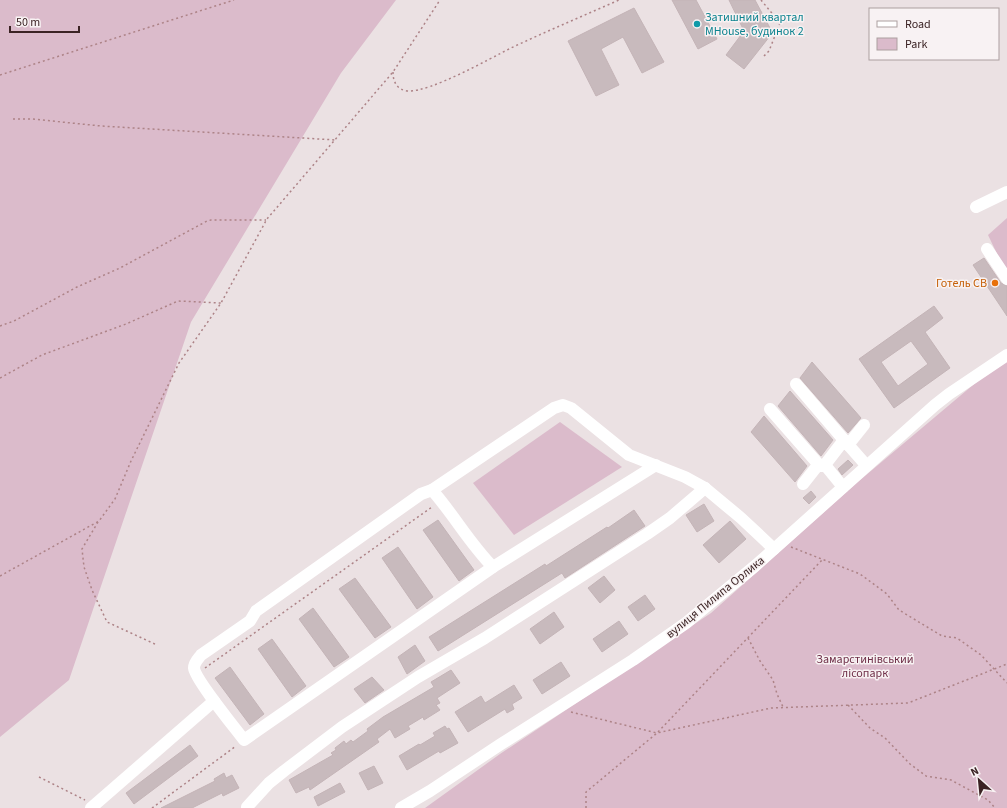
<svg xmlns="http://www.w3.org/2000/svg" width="1007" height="808" viewBox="0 0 1007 808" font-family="'Source Sans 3',sans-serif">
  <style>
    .green { fill: #dbbbcb }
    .building { fill: #c8babd; stroke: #c4b4b7; fill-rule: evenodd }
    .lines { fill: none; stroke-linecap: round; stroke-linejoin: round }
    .path { stroke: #ad8387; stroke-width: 1.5; stroke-dasharray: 2 3; stroke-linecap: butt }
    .minor { stroke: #fff; stroke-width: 12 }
    .culture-dot { fill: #0f9aa8; stroke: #f8f2f3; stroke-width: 1.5 }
    .food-dot { fill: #e8710a; stroke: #f8f2f3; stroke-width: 1.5 }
    .labels { text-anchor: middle; stroke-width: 3; stroke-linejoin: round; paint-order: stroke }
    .culture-label { font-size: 12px; fill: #0d838f; stroke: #f8f2f3; text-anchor: start }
    .food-label { font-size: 12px; fill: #c56008; stroke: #f8f2f3; text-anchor: end }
    .street-label { font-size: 12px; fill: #3b2324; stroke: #f8f2f3 }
    .park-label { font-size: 12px; fill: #6f2f48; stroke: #f8f2f3 }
  </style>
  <rect width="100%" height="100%" fill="#ebe1e3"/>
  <g class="green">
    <polygon points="0,0 396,0 341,73 191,322 69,680 0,737"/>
    <polygon points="1007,218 1007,269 1001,262 988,235"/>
    <polygon points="1007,361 1007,808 425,808 500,754 711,613 859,481 992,369"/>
    <polygon points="560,422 622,467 514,535 473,483"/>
  </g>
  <g class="building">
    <polygon points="672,0 696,0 717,39 698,49"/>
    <polygon points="729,0 755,0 770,28 766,31 770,36 744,69 726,55 744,31"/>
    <polygon points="634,8 664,62 642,73 623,37 601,49 619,85 596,96 568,41"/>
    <polygon points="984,258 1001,283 1007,286 1007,316 973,265"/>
    <path d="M934 306 943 318 925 332 950 368 894 408 859 359ZM911 341 928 364 898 386 881 362Z"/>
    <polygon points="812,362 861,418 848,433 800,378"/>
    <polygon points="790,391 833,440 821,456 778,406"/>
    <polygon points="764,416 807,466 795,482 751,432"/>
    <polygon points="848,460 853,465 842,475 838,469"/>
    <polygon points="811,491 816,497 809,504 803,498"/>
    <polygon points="704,504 714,521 697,532 686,515"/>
    <polygon points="634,510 645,526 565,578 562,573 438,651 429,637 545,564 546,566 607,527 608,528"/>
    <polygon points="438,520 474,570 459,581 423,530"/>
    <polygon points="730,521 746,539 719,563 703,545"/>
    <polygon points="398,547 433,597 417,609 382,558"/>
    <polygon points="604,576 615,590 600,603 588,588"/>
    <polygon points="355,578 391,627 375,638 339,589"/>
    <polygon points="645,595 655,609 638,621 628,607"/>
    <polygon points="313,608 349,657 334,667 299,619"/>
    <polygon points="554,612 564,627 540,644 530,629"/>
    <polygon points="619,621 628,634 602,652 593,639"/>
    <polygon points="272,639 306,686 292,697 258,649"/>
    <polygon points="415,645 425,661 407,674 398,657"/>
    <polygon points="561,662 570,676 542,694 533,680"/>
    <polygon points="230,667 264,714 250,725 215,678"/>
    <polygon points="451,670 460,683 437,698 440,703 436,705 440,710 424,720 423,717 408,726 410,729 395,738 390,729 377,739 379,742 310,790 309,787 296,793 289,780 333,755 331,753 336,750 335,748 344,741 346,744 351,740 353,742 368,731 367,729 383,717 434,687 431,682"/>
    <polygon points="372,677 384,690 365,703 354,689"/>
    <polygon points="514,685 522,698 512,704 514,709 507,713 505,709 468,732 455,712 481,696 485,703"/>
    <polygon points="445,726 447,729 449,728 458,743 440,753 439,751 407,770 399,756 419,744 420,745 435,736 433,733"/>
    <polygon points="190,745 198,756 134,804 126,793"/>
    <polygon points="374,766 383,783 368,790 359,773"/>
    <polygon points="224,773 226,778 232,775 239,788 223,796 222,793 192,808 161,808 215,781 214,779"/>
    <polygon points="340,783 345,792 318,806 314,797"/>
  </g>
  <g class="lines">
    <g class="path">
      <polyline points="761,0 780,23 769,51 762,58"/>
      <path d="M393 72C393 82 397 90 408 91 431 92 489 59 511 48 547 31 583 16 619 0"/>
      <polyline points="0,75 234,0"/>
      <polyline points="13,119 32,119 101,126 336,140"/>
      <polyline points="0,326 14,321 77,287 120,268 207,221 211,220 266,220"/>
      <polyline points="0,378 42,355 126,324 178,301 221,303"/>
      <polyline points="98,522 82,549 84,567 92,590 107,622 157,645"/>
      <polyline points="791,547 860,574 887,594 899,610 942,636 957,638 981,655 1007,683"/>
      <polyline points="0,576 99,521 115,499 131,461 179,363 221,303 267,219 393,72 440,0"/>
      <polyline points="748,638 760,661 773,680 777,694 783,707"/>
      <polyline points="205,668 432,507"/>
      <polyline points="848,705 870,728 885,738 910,764 926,776 951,780 988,800 995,808"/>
      <polyline points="571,712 657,733 822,560"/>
      <polyline points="39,777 85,800"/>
      <polyline points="152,808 236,746"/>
      <polyline points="586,808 586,792 657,733 771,708 908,703 1007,664"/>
    </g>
    <g class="minor">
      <polyline points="976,207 1007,192"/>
      <polyline points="987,249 1007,279"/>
      <polyline points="770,409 820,466 824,466 844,440 796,384"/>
      <polyline points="844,440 866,465"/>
      <polyline points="848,445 864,425"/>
      <path d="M656 465 493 567 244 740C235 728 195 679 194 668 194 662 198 659 201 655L250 621 256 611 273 599 421 494 432 490 554 408 563 405 571 408 629 455 685 477 705 488 741 518 774 549"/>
      <polyline points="825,465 843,487"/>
      <polyline points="803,484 818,465"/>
      <path d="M432 490C454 515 470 544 493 567"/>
      <polyline points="247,807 269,783 284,771 342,727 418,677 485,638 647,534 670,518 705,488"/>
      <polyline points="91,808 214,701"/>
      <polyline points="401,808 430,791 501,744 633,660 686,623 755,566 935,405 949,394 1007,355"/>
    </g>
  </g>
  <circle class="culture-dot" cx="697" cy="24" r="4"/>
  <circle class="food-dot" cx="995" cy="283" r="4"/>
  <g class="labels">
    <g class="culture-label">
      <text x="705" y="21">Затишний квартал<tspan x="705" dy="14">MHouse, будинок 2</tspan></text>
    </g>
    <g class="food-label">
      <text x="987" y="287">Готель СВ</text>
    </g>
    <g class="street-label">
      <text transform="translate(715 597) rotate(-39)" y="4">вулиця Пилипа Орлика</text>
    </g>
    <g class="park-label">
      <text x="865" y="663">Замарстинівський<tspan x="865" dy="14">лісопарк</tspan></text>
    </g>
  </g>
  <rect x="869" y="8" width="130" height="52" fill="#f8f2f3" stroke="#ac9fa0"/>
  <rect x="877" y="21" width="20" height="6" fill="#ffffff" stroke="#ac9fa0"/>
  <text x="905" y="28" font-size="12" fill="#3b2324">Road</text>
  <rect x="877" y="38" width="20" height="12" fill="#dbbbcb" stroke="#ac9fa0"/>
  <text x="905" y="48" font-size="12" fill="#3b2324">Park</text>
  <g transform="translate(979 780) rotate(333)" stroke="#f8f2f3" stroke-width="3" paint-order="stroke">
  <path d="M0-3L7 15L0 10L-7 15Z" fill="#3b2324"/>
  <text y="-6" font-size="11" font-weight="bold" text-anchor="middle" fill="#3b2324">N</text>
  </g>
  <path d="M10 26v6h69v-6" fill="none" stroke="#3b2324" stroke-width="2"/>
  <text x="16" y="26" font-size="12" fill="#3b2324" stroke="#f8f2f3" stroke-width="3" paint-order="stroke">50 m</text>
</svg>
